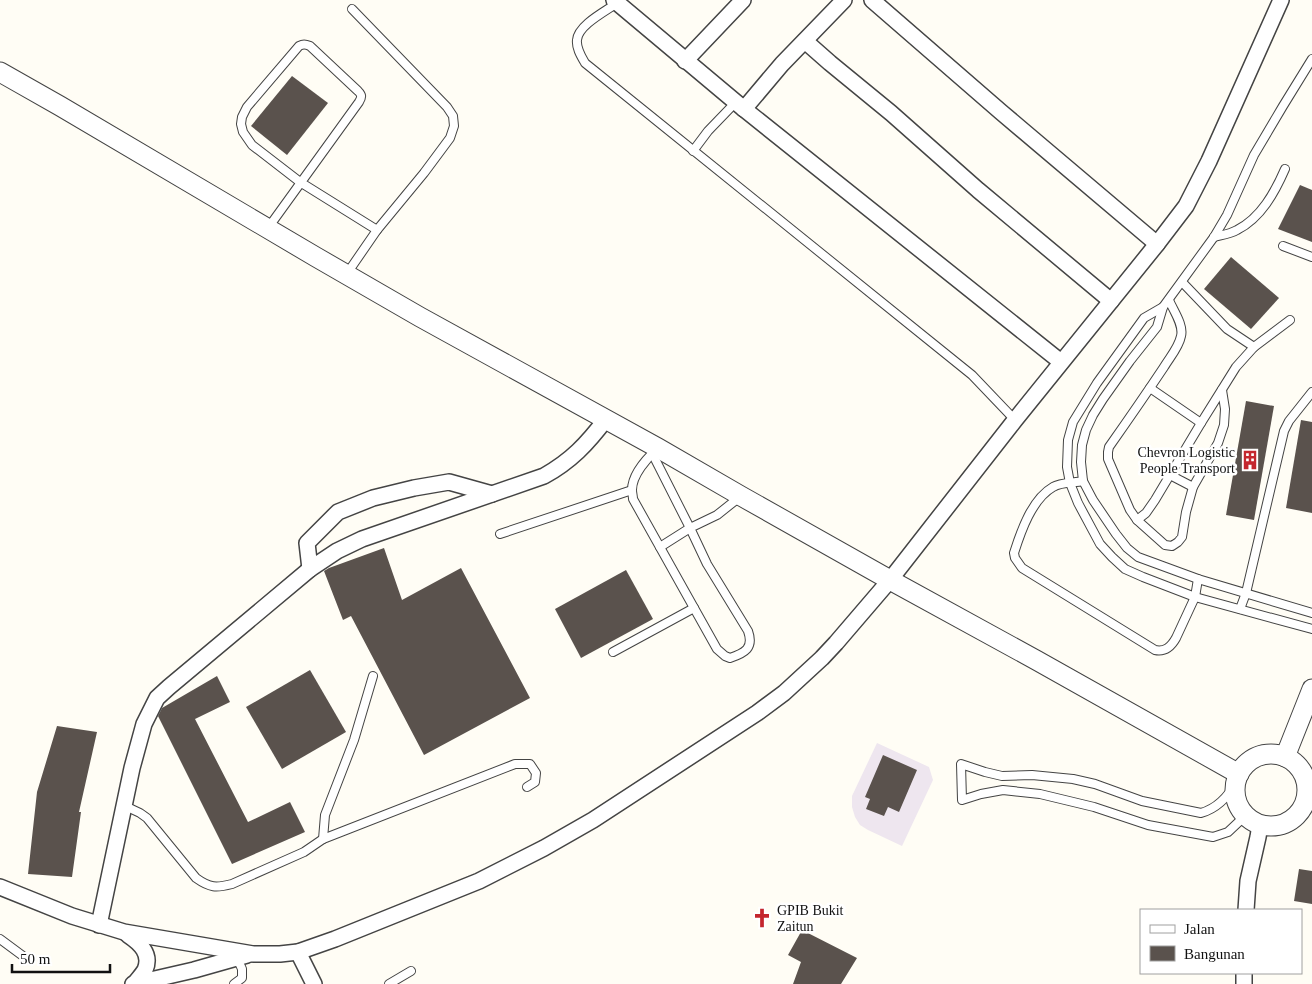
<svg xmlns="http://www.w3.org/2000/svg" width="1312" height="984" viewBox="0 0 1312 984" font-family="Georgia,serif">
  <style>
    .industrial { fill: #eee6ef }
    .building { fill: #5a524d }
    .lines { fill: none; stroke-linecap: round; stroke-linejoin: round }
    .service-casing { stroke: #444; stroke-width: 10 }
    .minor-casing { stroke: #444; stroke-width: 18 }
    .tertiary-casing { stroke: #444; stroke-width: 21 }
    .service { stroke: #fff; stroke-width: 8 }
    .minor { stroke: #fff; stroke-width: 15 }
    .tertiary { stroke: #fff; stroke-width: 19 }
    .labels { text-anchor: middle; stroke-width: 5; stroke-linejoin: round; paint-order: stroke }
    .poi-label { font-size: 14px; fill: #111; stroke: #fff; text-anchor: end }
  </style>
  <rect width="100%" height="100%" fill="#fffdf5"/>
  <polygon class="industrial" points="877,743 929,767 933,780 902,846 868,830 860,825 855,817 852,807 852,796"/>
  <g class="building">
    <polygon points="292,76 328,103 287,155 251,126"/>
    <polygon points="1300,185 1312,190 1312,242 1278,229"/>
    <polygon points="1231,257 1279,298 1251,329 1204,289"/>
    <polygon points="1246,401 1274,406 1254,520 1226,515"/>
    <polygon points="1301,420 1312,422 1312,513 1286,508"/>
    <polygon points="384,548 402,600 461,568 530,698 424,755 351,616 343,620 324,571 329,568"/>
    <polygon points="626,570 653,619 581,658 555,609"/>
    <polygon points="310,670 346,732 282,769 246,707"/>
    <polygon points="217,676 230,702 195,719 248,822 290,802 305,832 232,864 158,716 162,708"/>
    <polygon points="57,726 97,732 79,812 81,812 72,877 28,874 37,792"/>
    <polygon points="883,755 917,770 899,812 888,807 884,816 866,809 870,799 865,797"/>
    <polygon points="1299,869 1312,871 1312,904 1294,901"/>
    <polygon points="802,930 857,958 841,984 793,984 801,962 788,955"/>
  </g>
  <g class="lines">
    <defs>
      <g id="service">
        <path d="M617 3C606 11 578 25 577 40 576 48 581 56 585 63L972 375 1015 420"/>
        <polyline points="1312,59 1283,106 1254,155 1227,215 1214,237 1163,307 1157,327 1130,361 1103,399 1093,415 1086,430 1082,445 1081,462 1083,481 1093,500 1116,534 1127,548 1138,557 1198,579 1312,613"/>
        <polyline points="693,151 708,131 735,103"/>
        <path d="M268 228 359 102C362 97 362 95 358 91L310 46C305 44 303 44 299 46L247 107 242 117 241 124 243 132 252 145 300 182 377 230"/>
        <path d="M1214 237C1222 235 1230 234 1237 230 1261 218 1275 192 1285 169"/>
        <polyline points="1283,246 1312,257"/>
        <polyline points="346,275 377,230 424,173 450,138 454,126 453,116 447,107 352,9"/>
        <polyline points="1182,282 1227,329 1254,347"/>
        <path d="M1169 300C1173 310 1184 325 1181 336 1179 347 1170 357 1164 367 1146 394 1128 420 1109 447L1108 452V459L1130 510 1137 520 1165 545 1172 546 1178 542 1182 537 1186 512 1193 487 1218 443 1224 425 1225 409 1222 390"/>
        <polyline points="1163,307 1144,318 1097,383 1073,422 1068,440 1067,467 1070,483 1078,503 1100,544 1112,557 1125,569 1143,577 1195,597 1312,629"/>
        <polyline points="1150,388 1201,423"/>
        <path d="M658 448C647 458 632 475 632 490 632 493 633 496 633 499L717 649 725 656 730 658C745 653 754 648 748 631L707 564 690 528 717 515 741 496"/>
        <polyline points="652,453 690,528 660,547"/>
        <polyline points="1170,475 1193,487"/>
        <path d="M1083 481C1074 483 1061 482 1053 487 1032 499 1021 531 1014 553L1015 558 1022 568 1155 650C1165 652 1171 647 1176 638L1195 597 1198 579"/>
        <polyline points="1137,520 1146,513 1155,500 1201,423 1236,367 1254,347 1290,320"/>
        <polyline points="500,534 632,490"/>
        <polyline points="1240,609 1246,593 1284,431 1289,421 1312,392"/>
        <polyline points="613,652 694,608"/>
        <path d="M1236 782C1228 797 1218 808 1201 813L1142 801 1095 784 1073 779 1032 775 1002 776 985 772 961 764 962 800 981 794 1003 790 1040 794 1094 807 1148 825 1213 837 1228 832 1245 816"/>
        <path d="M123 805 140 813 147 818 196 878C210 888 216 888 232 884L304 852 323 839 325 815 354 740 373 676"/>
        <polyline points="323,839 515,764 530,764 536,773 535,782 527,787"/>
        <polyline points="0,939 27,959"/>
        <polyline points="234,984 242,978 242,969 237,958"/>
        <polyline points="389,984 411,971"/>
      </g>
      <g id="minor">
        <polyline points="614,0 744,109 1061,362"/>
        <polyline points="872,0 1001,112 1157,244"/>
        <polyline points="805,41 830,63 891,113 978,190 1111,301"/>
        <polyline points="685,61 743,0"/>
        <polyline points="744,109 782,64 844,0"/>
        <polyline points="310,569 307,543 338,512 373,498 414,488 449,482 492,494"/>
        <polyline points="0,887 72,916 124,932 253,954 280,954 298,952 335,939 479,881 544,848 593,820 757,713 784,693 822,658 836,643 890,580 1015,420 1157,244 1186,206 1209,161 1281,0"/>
        <polyline points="1246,910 1248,881 1258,837 1260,825"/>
        <path d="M99 925 132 768 144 724 157 698 169 687 310 569 337 551 362 539 544 476C571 461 587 444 606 419"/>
        <path d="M128 935C140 943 152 954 145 970 142 975 138 979 135 983"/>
        <polyline points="298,952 314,984"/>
        <polyline points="1244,973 1244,984"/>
        <polyline points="133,984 194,970 247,955"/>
      </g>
      <g id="tertiary">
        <polyline points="0,72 60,106 316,257 420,317 658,448 741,496 890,580 1036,660 1239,774"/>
        <circle cx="1271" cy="790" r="36"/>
        <polyline points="1285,757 1312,689"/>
      </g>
    </defs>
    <use href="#service" class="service-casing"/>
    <use href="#minor" class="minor-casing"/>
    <use href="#tertiary" class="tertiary-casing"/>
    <use href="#service" class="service"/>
    <use href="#minor" class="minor"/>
    <use href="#tertiary" class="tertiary"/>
  </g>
  <defs>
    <symbol id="building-bare" viewBox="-9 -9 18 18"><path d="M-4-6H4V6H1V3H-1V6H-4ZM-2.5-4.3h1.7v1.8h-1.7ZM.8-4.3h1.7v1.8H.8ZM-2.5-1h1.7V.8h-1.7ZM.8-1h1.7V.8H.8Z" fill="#c4262e" stroke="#fff" stroke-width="2.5" paint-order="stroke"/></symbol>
    <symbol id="church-bare" viewBox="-9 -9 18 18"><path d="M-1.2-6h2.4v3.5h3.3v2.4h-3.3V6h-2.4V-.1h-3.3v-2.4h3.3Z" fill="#c4262e" stroke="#fff" stroke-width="2.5" paint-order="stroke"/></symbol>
  </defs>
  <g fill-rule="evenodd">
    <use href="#building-bare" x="1236" y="446" width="28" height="28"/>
    <use href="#church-bare" x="748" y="904" width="28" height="28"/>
  </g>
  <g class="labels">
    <g class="poi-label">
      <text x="1235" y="457">Chevron Logistic<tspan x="1235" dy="16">People Transport</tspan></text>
      <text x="777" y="915" text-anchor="start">GPIB Bukit<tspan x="777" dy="16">Zaitun</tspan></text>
    </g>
  </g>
  <rect x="1140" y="909" width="162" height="65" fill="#ffffff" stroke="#a0a0a0"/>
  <rect x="1150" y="925" width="25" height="8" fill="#ffffff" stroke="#a0a0a0"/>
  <text x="1184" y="934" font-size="15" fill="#111111">Jalan</text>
  <rect x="1150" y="946" width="25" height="15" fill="#5a524d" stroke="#a0a0a0"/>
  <text x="1184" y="959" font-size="15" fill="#111111">Bangunan</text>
  <path d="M12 964v8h98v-8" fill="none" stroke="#111111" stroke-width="2.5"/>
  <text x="20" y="964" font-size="15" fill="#111111" stroke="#ffffff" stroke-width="4" paint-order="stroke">50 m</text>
</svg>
